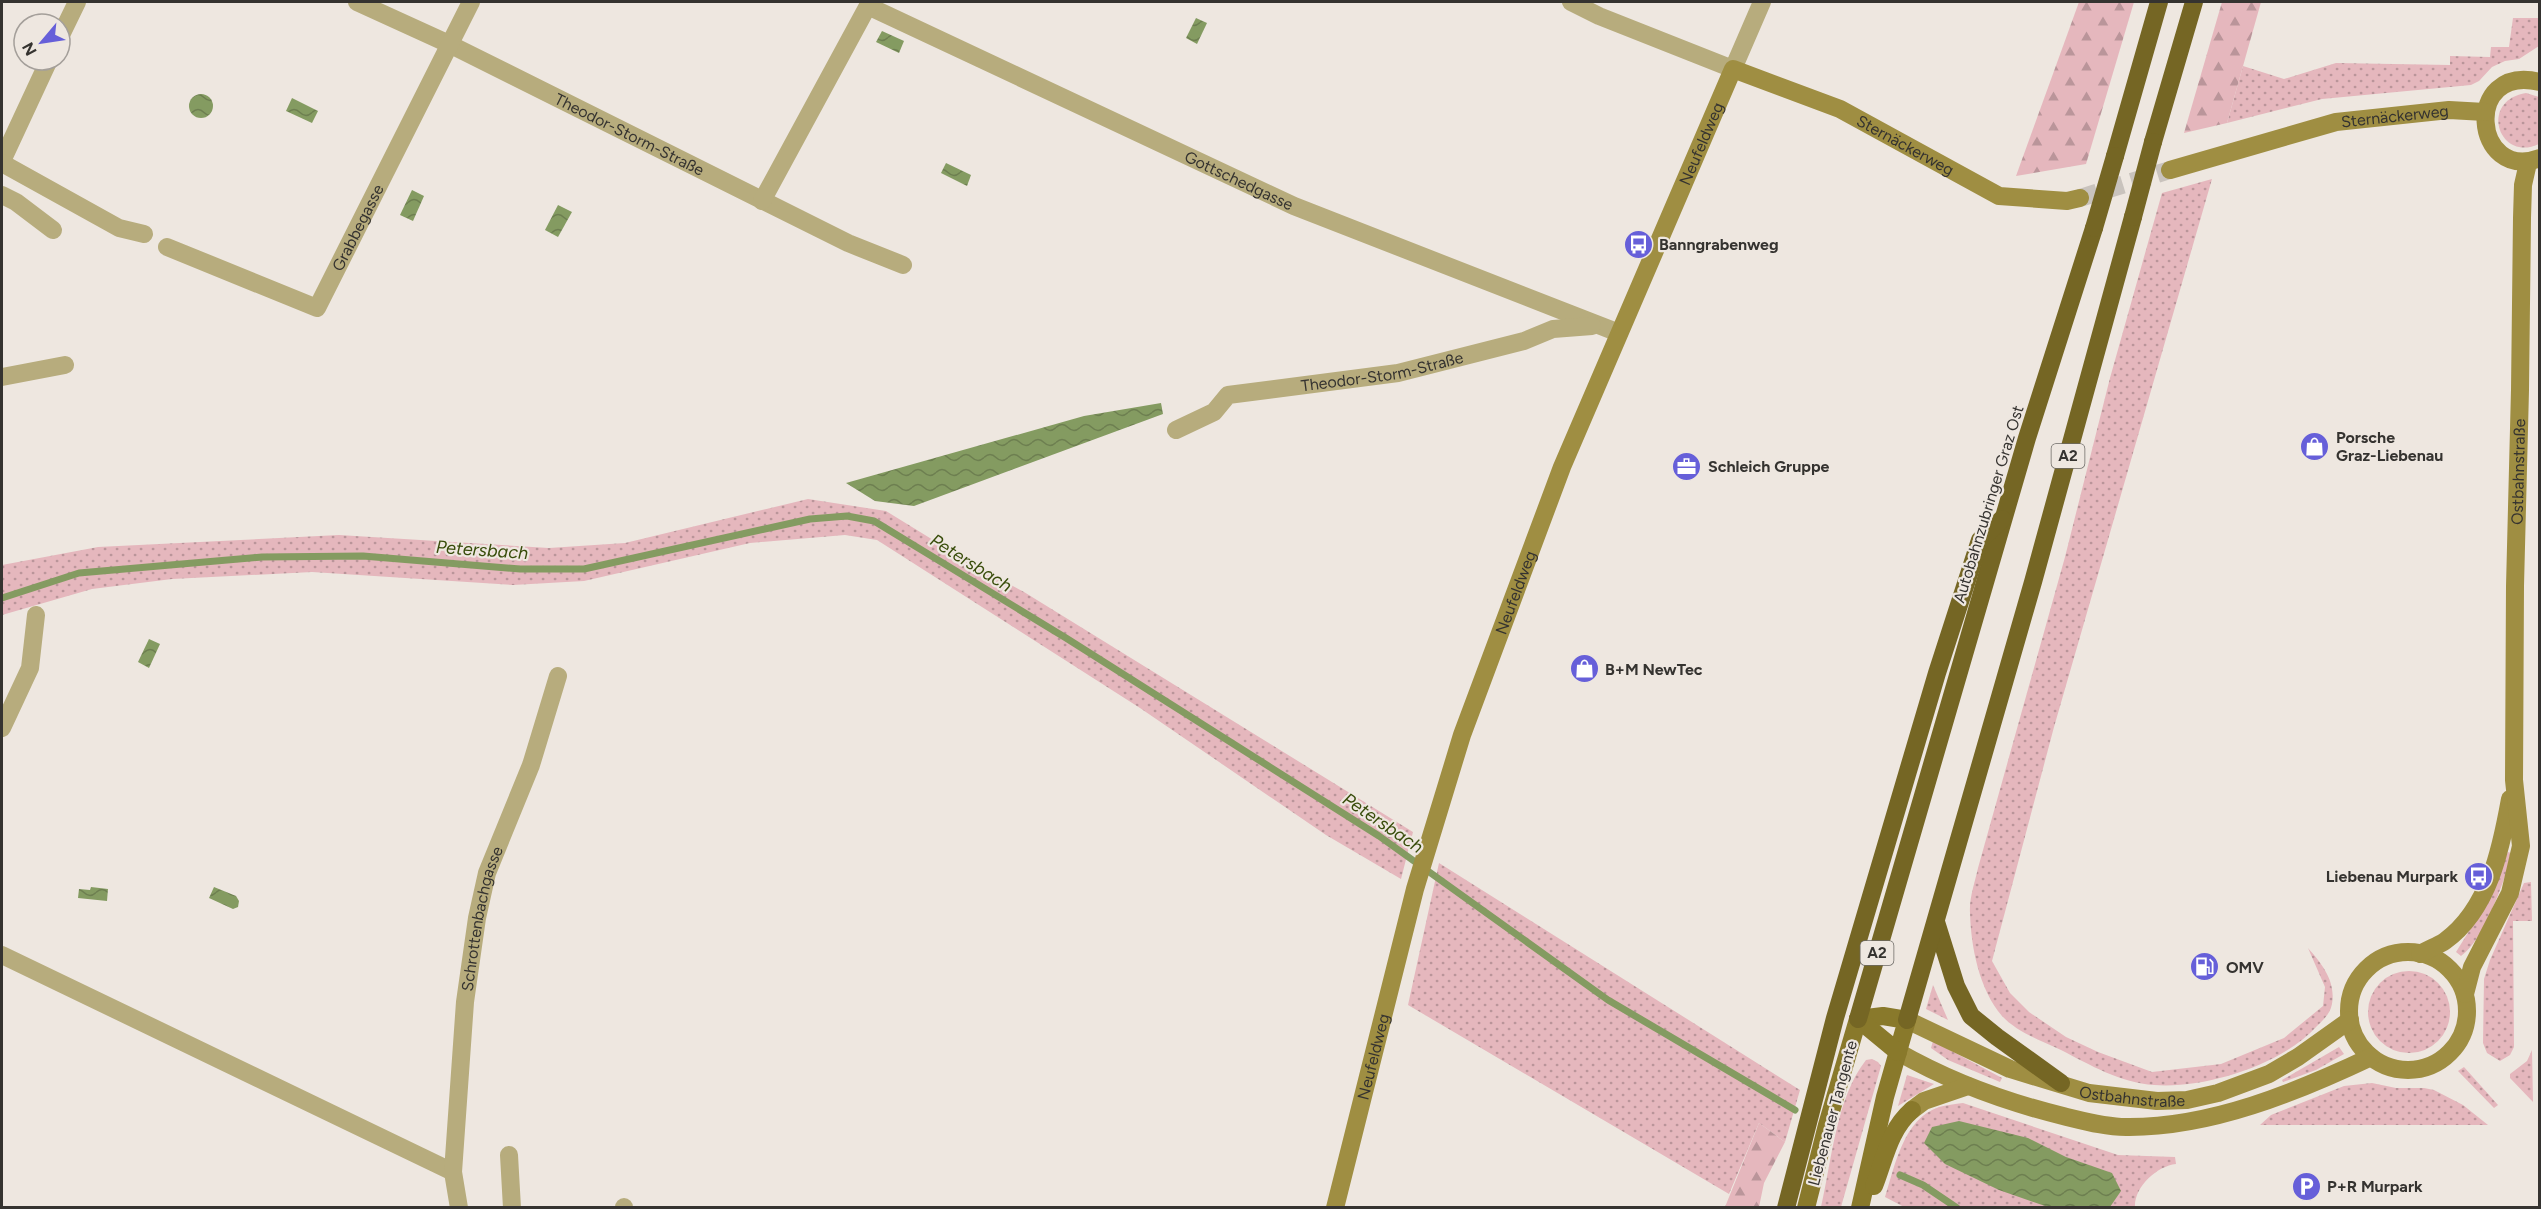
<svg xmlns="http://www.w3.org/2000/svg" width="2541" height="1209" viewBox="0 0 2541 1209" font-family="Figtree,sans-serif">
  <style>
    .grass { fill: url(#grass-dots) }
    .forest { fill: url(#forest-firs) }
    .water { fill: url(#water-waves) }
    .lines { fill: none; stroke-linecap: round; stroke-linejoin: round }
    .stream { stroke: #849b61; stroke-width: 7 }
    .secondary-tunnel { stroke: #c9c3bd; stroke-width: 18; stroke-dasharray: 18 9; stroke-linecap: butt }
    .street { stroke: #b7ac7d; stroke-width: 18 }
    .secondary { stroke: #9f8e42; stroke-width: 18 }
    .primary { stroke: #89792b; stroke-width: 18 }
    .highway { stroke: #756624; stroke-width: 18 }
    .highway-bridge { stroke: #756624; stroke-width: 18 }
    .labels { text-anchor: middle; stroke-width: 4.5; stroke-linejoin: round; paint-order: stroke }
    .shield { fill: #eee7e0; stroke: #6c6965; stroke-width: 1.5 }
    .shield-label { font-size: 15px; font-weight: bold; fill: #353330 }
    .street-label { font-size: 16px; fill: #353330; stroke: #eee7e0 }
    .poi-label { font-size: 16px; font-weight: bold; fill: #353330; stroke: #eee7e0; text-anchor: start }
    .water-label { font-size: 18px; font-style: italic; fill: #384c0a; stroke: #eee7e0 }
  </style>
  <defs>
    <pattern id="grass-dots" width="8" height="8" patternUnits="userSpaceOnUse" patternTransform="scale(1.5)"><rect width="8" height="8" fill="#e5b7bd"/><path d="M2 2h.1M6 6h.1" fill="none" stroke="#ba959a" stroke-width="1.8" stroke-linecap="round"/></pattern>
    <pattern id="forest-firs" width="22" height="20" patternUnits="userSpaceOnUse" patternTransform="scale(1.5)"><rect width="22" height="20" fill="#e5b7bd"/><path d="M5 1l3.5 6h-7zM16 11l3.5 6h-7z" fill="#ba959a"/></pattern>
    <pattern id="water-waves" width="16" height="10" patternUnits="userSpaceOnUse" patternTransform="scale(1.5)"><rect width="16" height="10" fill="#849b61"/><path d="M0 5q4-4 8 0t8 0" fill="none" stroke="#6d7f50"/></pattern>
  </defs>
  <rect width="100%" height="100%" fill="#eee7e0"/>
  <g class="grass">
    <polygon points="2513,18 2539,18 2539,46 2519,59 2505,61 2492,67 2479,81 2471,85 2322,99 2227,123 2243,66 2284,79 2336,63 2450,65 2450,56 2490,57 2491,47 2509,47"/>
    <path d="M2526 93 2539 97V144C2499 163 2478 101 2526 93Z"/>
    <path d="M2212 179 2054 727 1992 961 2010 993 2029 1012 2066 1037 2098 1052 2152 1072 2221 1064 2284 1038 2323 1006 2325 987 2308 948C2322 964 2336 981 2332 1004 2330 1014 2324 1019 2317 1026 2282 1065 2205 1089 2154 1085 2121 1083 2090 1065 2061 1050 2041 1041 2017 1032 2002 1016 1979 989 1971 947 1970 913 1969 898 1975 882 1978 868L2065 557 2110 378 2162 193Z"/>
    <polygon points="808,499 886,511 977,567 1024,592 1413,832 1401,879 1326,835 1140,708 877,540 845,535 750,543 584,581 513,585 312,572 172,579 92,589 2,615 2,565 98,547 339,535 549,548 625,543"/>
    <path d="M2508 852 2511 853V859C2502 885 2484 940 2461 956L2456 952 2476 920Z"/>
    <polygon points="1439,863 1800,1090 1785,1142 1759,1123 1729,1194 1408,1005"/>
    <polygon points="2531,882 2532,921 2513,921 2514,1047 2510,1055 2500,1061 2487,1053 2483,1043 2484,979 2490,960 2524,883"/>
    <circle cx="2409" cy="1012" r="41"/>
    <polygon points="1933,985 1948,1020 1926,1009"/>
    <polygon points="1933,1041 2002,1078 2000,1082 1948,1060 1931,1048"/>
    <polygon points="2339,1047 2344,1054 2316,1070 2283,1082 2282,1080"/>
    <polygon points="2532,1050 2533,1102 2510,1078 2510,1074 2527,1061"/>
    <path d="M1872 1059 1878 1062 1881 1066 1841 1207H1821C1832 1160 1836 1098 1866 1060Z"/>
    <polygon points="2464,1067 2498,1105 2494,1108 2458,1071"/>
    <polygon points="1907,1075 1934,1084 1898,1106"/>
    <polygon points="2372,1083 2396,1088 2424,1088 2434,1090 2463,1105 2488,1125 2260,1125 2271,1115 2344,1086"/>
    <path d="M1963 1103 2118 1155 2175 1157 2176 1164C2157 1166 2134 1187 2135 1207L1906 1208 1885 1197C1895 1166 1903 1119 1939 1107 1946 1105 1955 1104 1963 1103Z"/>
  </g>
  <g class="forest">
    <polygon points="2079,2 2134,2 2086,164 2016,176"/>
    <polygon points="2222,2 2261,2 2227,123 2184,133"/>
    <polygon points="1759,1123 1785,1142 1764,1183 1759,1207 1725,1207"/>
  </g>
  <g class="water">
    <polygon points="1196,18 1207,23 1197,44 1186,38"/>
    <polygon points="882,31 904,41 899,53 876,42"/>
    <circle cx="201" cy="106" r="12"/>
    <polygon points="292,98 318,111 312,123 286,111"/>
    <polygon points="946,163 971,175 967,186 941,173"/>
    <polygon points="412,190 424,196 413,221 400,215"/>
    <polygon points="558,205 572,212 558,237 545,230"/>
    <polygon points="1161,403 1163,414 914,506 875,501 846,483 1084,416"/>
    <polygon points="149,639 160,644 149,668 138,662"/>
    <polygon points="91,887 108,889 107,901 78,898 79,889 90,890"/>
    <polygon points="214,887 236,896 239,901 238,907 233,909 209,898"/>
    <polygon points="1959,1121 2028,1138 2066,1157 2112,1173 2121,1191 2110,1207 2048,1207 1999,1190 1945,1164 1924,1143 1932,1127"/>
  </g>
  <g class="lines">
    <g class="stream">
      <polyline points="2,598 79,573 262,557 363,556 520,569 584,569 810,519 847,516 874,521 1066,638 1379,836 1608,1000 1795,1110"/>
      <polyline points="1900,1175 1923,1185 1957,1208"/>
    </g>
    <polyline class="secondary-tunnel" points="2080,198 2170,170"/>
    <g class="street">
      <path id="s1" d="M357 2 449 44 848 243 903 265"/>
      <polyline points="1571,2 1599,16 1733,69 1762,2"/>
      <path id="s2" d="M868 6 1294 206 1619 333"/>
      <polyline points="60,37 77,2"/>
      <polyline points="2,161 49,60"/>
      <polyline points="2,163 119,228 144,234"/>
      <polyline points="2,195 16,202 53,230"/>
      <polyline points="762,201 870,2"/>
      <path id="s3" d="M167 247 317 308 471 2"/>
      <polyline points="2,377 65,365"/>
      <path id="s4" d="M1176 430 1214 412 1228 395 1398 373 1524 341 1553 329 1592 326"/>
      <polyline points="2,728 30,668 36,615"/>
      <polyline points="2,955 453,1172"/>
      <polyline points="509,1155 512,1208"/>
      <path id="s5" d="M459 1208 453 1172 465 1002 477 918 487 873 531 765 558 676"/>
      <polyline points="624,1208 624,1207"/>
    </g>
    <g class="secondary">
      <path d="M2540 82C2462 63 2473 183 2540 158"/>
      <path id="s6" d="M2170 170 2336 122 2449 110 2485 112"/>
      <circle cx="2408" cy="1011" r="59"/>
      <path d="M2420 954C2428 949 2438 946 2445 941 2489 909 2501 849 2510 799"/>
      <path id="s7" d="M2465 994 2472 967 2510 893 2521 846 2514 780 2515 586 2520 390 2522 218 2523 185 2528 163"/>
      <path id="s8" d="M1907 1020 2010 1069 2089 1093 2157 1101 2187 1100 2218 1093 2269 1074 2298 1057 2350 1020"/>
      <path d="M1898 1052C1949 1081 2006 1102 2063 1116 2084 1121 2105 1127 2126 1127 2210 1128 2297 1092 2371 1057"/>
      <polyline points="1912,1110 1924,1101 1968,1086"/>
      <path id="s9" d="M1335 1208 1415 889 1462 735 1562 467 1733 69 1840 109 1999 196 2067 201 2080 198"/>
    </g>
    <g class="primary">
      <polyline points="1858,1019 1883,1016 1907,1020 1885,1097 1860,1208"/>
      <polyline points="1858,1019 1898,1052"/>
      <path d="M1874 1186C1885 1158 1889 1130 1912 1110"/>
      <polyline points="1806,1208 1827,1125 1858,1019"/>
    </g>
    <g class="highway">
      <polyline points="2153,142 2194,2"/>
      <polyline points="2115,156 2159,2"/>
      <polyline points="1936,922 1956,986 1971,1016 1997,1037 2061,1083"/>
      <polyline points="1858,1019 2027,438 2094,228"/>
      <polyline points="1907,1020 2033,582 2133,217"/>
      <polyline points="1786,1208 1835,1018 1937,673 1980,540 2002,519"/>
    </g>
    <g class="highway-bridge">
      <polyline points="2133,217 2153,142"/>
      <polyline points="2094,228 2115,156"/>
    </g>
  </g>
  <defs>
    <symbol id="bus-disc" viewBox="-11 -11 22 22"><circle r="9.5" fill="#665fd9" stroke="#eee7e0"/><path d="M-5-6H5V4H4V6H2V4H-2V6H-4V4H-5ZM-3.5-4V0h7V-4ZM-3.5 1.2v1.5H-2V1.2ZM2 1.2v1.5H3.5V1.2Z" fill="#fff"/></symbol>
    <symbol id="shop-disc" viewBox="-11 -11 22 22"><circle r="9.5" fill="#665fd9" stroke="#eee7e0"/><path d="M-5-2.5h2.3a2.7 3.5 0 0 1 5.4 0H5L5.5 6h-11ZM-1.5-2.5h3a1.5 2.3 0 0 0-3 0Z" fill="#fff"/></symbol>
    <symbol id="office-disc" viewBox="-11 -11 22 22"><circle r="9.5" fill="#665fd9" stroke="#eee7e0"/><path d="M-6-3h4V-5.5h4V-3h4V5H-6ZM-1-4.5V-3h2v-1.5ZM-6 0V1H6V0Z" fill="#fff"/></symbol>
    <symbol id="fuel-disc" viewBox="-11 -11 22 22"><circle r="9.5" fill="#665fd9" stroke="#eee7e0"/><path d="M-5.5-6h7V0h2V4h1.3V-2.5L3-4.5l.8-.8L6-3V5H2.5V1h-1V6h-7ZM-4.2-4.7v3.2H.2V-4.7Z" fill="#fff"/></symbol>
    <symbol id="parking-disc" viewBox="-11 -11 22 22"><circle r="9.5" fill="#665fd9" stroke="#eee7e0"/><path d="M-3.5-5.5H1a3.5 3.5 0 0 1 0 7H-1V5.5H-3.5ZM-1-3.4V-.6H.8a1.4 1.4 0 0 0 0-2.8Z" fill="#fff"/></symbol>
  </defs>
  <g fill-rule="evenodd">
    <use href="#bus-disc" x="1622" y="228" width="33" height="33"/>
    <use href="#shop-disc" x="2298" y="430" width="33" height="33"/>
    <use href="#office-disc" x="1670" y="450" width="33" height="33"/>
    <use href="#shop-disc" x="1568" y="652" width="33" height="33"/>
    <use href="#bus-disc" x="2462" y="860" width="33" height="33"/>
    <use href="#fuel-disc" x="2188" y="950" width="33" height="33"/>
    <use href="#parking-disc" x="2290" y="1170" width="33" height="33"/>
  </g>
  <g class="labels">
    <g class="shield">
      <rect x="2051.5" y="444" width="33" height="24" rx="4.5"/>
      <rect x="1860.5" y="941" width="33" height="24" rx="4.5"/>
    </g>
    <g class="shield-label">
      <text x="2068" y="461">A2</text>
      <text x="1877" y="958">A2</text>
    </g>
    <g class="street-label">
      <text dy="6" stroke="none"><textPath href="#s6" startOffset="232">Sternäckerweg</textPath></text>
      <text dy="6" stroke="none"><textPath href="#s1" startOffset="303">Theodor-Storm-Straße</textPath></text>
      <text dy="6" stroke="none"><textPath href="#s9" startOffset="1128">Neufeldweg</textPath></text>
      <text dy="6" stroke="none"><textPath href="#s9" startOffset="1398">Sternäckerweg</textPath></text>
      <text dy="6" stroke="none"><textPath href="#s2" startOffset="410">Gottschedgasse</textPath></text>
      <text dy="6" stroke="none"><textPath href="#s3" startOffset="252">Grabbegasse</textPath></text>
      <text dy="6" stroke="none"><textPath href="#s4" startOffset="220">Theodor-Storm-Straße</textPath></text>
      <text dy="6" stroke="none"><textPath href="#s7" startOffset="534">Ostbahnstraße</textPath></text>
      <text transform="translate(1988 504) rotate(-73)" y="6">Autobahnzubringer Graz Ost</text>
      <text dy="6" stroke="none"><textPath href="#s9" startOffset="642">Neufeldweg</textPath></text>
      <text dy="6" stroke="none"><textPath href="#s5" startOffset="292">Schrottenbachgasse</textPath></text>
      <text dy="6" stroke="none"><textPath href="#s9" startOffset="156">Neufeldweg</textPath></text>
      <text dy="6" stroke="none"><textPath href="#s8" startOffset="240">Ostbahnstraße</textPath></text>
      <text transform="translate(1832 1113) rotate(-75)" y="6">Liebenauer Tangente</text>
    </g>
    <g class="poi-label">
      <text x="1659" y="250">Banngrabenweg</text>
      <text x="2336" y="443">Porsche<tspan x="2336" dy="18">Graz-Liebenau</tspan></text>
      <text x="1708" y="472">Schleich Gruppe</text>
      <text x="1605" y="675">B+M NewTec</text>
      <text x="2458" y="882" text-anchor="end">Liebenau Murpark</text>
      <text x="2226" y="973">OMV</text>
      <text x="2327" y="1192">P+R Murpark</text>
    </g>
    <g class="water-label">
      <text transform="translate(482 550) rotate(4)" y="6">Petersbach</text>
      <text transform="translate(971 563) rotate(32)" y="6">Petersbach</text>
      <text transform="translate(1383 823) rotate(34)" y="6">Petersbach</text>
    </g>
  </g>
  <rect width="2541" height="1209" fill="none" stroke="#353330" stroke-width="6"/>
  <g transform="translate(42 42) rotate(241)"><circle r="28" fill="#eee7e0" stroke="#a49f9a" stroke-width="1.5"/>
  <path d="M0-4.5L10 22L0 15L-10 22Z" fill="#665fd9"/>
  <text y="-9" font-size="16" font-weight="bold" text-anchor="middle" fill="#353330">N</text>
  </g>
</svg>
